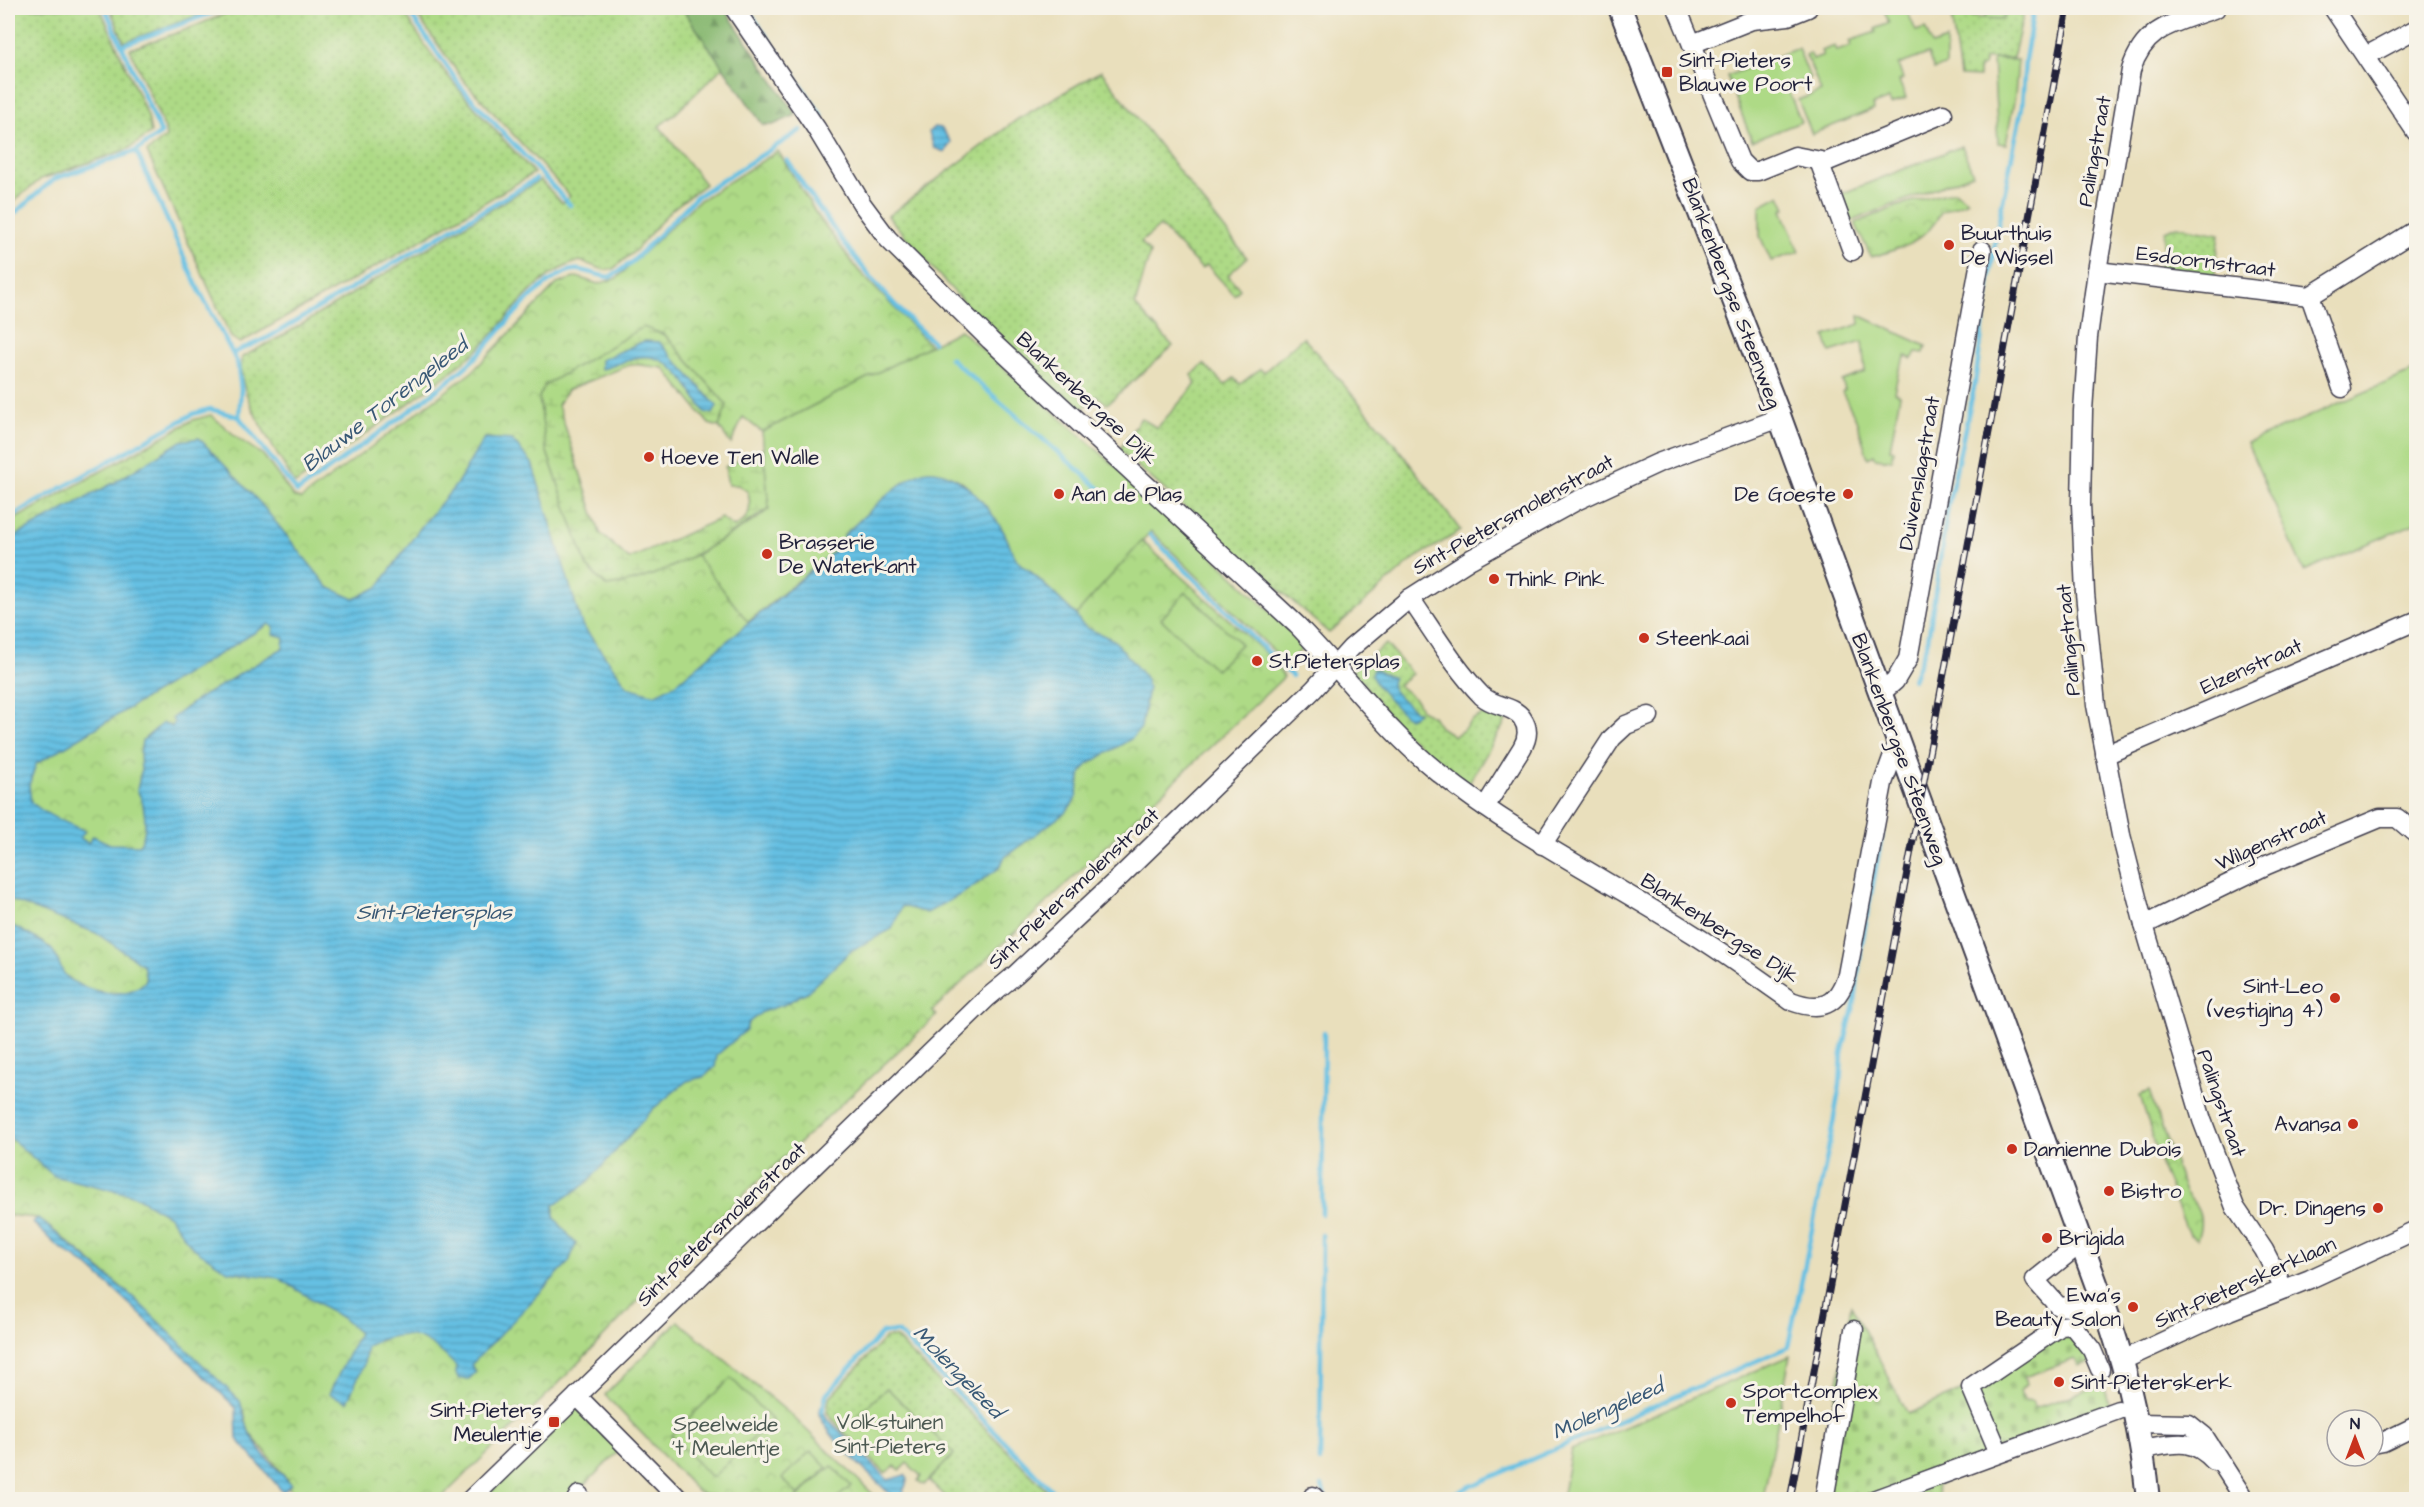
<svg xmlns="http://www.w3.org/2000/svg" width="2424" height="1507" viewBox="0 0 2424 1507" font-family="'Architects Daughter',sans-serif">
  <style>
    .grass { fill: url(#grass-dots); stroke: #687e60; stroke-width: 1.5 }
    .forest { fill: url(#forest-firs); stroke: #566e57; stroke-width: 1.5 }
    .wetland { fill: url(#wetland-marsh); stroke: #687e60; stroke-width: 1.5 }
    .cemetery { fill: url(#cemetery-stones); stroke: #687e60; stroke-width: 1.5 }
    .park { fill: url(#park-crowns); stroke: #687e60; stroke-width: 1.5 }
    .garden { fill: #aeda86; stroke: #687e60; stroke-width: 1.5 }
    .water { fill: url(#water-rules); stroke: #44718f; stroke-width: 1.5; fill-rule: evenodd }
    .lines { fill: none; stroke-linecap: round; stroke-linejoin: round }
    .stream { stroke: #65c0e3; stroke-width: 4.5 }
    .minor-casing { stroke: #403e4e; stroke-width: 21 }
    .major-casing { stroke: #403e4e; stroke-width: 26 }
    .minor { stroke: #fff; stroke-width: 18 }
    .major { stroke: #fff; stroke-width: 22 }
    .rail-casing { stroke: #22223b; stroke-width: 7 }
    .rail { stroke: #f7f3e8; stroke-width: 4.5; stroke-dasharray: 14; stroke-linecap: butt }
    .poi-dot { fill: #c8321e; stroke: #f7f3e8; stroke-width: 2 }
    .labels { text-anchor: middle; stroke-width: 6; stroke-linejoin: round; paint-order: stroke }
    .poi-label { font-size: 21px; fill: #22223b; stroke: #f7f3e8; text-anchor: start }
    .street-label { font-size: 21px; fill: #22223b; stroke: #f7f3e8 }
    .park-label { font-size: 21px; fill: #4c5952; stroke: #f7f3e8 }
    .water-label { font-size: 22px; font-style: italic; fill: #395976; stroke: #f7f3e8 }
  </style>
  <defs>
    <pattern id="grass-dots" width="8" height="8" patternUnits="userSpaceOnUse" patternTransform="scale(1.5)"><rect width="8" height="8" fill="#aeda86"/><path d="M2 2h.1M6 6h.1" fill="none" stroke="#95bb75" stroke-width="1.8" stroke-linecap="round"/></pattern>
    <pattern id="forest-firs" width="22" height="20" patternUnits="userSpaceOnUse" patternTransform="scale(1.5)"><rect width="22" height="20" fill="#8aba73"/><path d="M5 1l3.5 6h-7zM16 11l3.5 6h-7z" fill="#709760"/></pattern>
    <pattern id="wetland-marsh" width="20" height="14" patternUnits="userSpaceOnUse" patternTransform="scale(1.5)"><rect width="20" height="14" fill="#aeda86"/><path d="M1 5h8M5 5V1M11 12h8M15 12V8" fill="none" stroke="#95bb75"/></pattern>
    <pattern id="cemetery-stones" width="16" height="16" patternUnits="userSpaceOnUse" patternTransform="scale(1.5)"><rect width="16" height="16" fill="#aeda86"/><path d="M2 7V4a2 2 0 0 1 4 0v3zM10 15v-3a2 2 0 0 1 4 0v3z" fill="#95bb75"/></pattern>
    <pattern id="park-crowns" width="20" height="18" patternUnits="userSpaceOnUse" patternTransform="scale(1.5)"><rect width="20" height="18" fill="#aeda86"/><path d="M2 6a3 3 0 1 1 6 0M12 15a3 3 0 1 1 6 0" fill="none" stroke="#95bb75"/></pattern>
    <pattern id="water-rules" width="6" height="5" patternUnits="userSpaceOnUse" patternTransform="scale(1.5)"><rect width="6" height="5" fill="#65c0e3"/><path d="M0 2.5h6" fill="none" stroke="#539cb9"/></pattern>
  </defs>
  <rect width="100%" height="100%" fill="#f7f3e8"/>
  <filter id="ink" filterUnits="userSpaceOnUse"><feTurbulence type="fractalNoise" baseFrequency=".0167" numOctaves="2"/><feDisplacementMap in="SourceGraphic" scale="12" xChannelSelector="R" yChannelSelector="G"/><feConvolveMatrix kernelMatrix="1 2 1 2 8 2 1 2 1" color-interpolation-filters="sRGB"/></filter>
  <filter id="wash" filterUnits="userSpaceOnUse"><feTurbulence type="fractalNoise" baseFrequency=".008" numOctaves="4" result="noise"/><feDisplacementMap in="SourceGraphic" scale="24" xChannelSelector="R" yChannelSelector="G"/><feGaussianBlur stdDeviation="1.35" result="paint"/><feColorMatrix in="noise" values="0 0 0 0 0 0 0 0 0 0 0 0 0 0 0 0 0 1.4 0 .05"/><feComposite in="paint" operator="in"/></filter>
  <g filter="url(#wash)">
    <rect width="100%" height="100%" fill="#e9dfbc"/>
    <g class="grass">
      <polygon points="8,8 100,8 148,117 151,133 128,149 41,179 8,206"/>
      <polygon points="110,8 218,8 124,42"/>
      <path d="M240 8H402C436 70 486 120 534 173L391 258 240 343 231 337 147 152 166 137 165 129 130 49 185 30Z"/>
      <path d="M412 8H682L723 67 674 115 659 126 705 184 670 211 636 250 613 269 604 270 580 261C532 274 509 322 474 353 417 400 355 441 295 484 279 455 233 391 242 357L284 335 540 180 562 203 570 196 464 81Z"/>
      <polygon points="1950,8 1968,8 1971,17 2004,19 2005,8 2025,8 2013,58 1984,59 1984,66 1979,67 1979,77 1960,76"/>
      <path d="M1101 71 1247 258 1228 275 1240 289 1234 295 1207 265 1202 269 1160 226 1141 242 1150 253 1135 305 1173 346 1107 404 1097 396 1077 413C1009 353 946 286 888 216L1018 119Z"/>
      <polygon points="2176,226 2220,234 2214,279 2159,272 2165,231"/>
      <polygon points="1303,337 1397,447 1461,531 1415,558 1329,633 1119,450 1141,418 1157,428 1196,384 1192,375 1204,364 1225,385 1234,378 1240,384 1260,369 1264,372"/>
      <polygon points="1386,644 1412,674 1398,685 1417,701 1422,711 1433,716 1440,727 1454,736 1462,731 1472,720 1493,709 1510,714 1468,785 1402,731 1352,670"/>
      <polygon points="891,1337 896,1338 1055,1499 948,1499 929,1480 954,1454 887,1388 842,1430 827,1412 829,1398 885,1338"/>
    </g>
    <polygon class="forest" points="682,8 724,8 796,115 773,125 763,125"/>
    <path class="wetland" d="M643 326 665 335 728 405 719 427 709 424 664 368 632 364 567 390 558 405 600 533 629 559 721 518 734 527C750 518 752 510 748 492L738 485H728L725 467 764 448 769 509C719 540 666 581 607 586L587 567 546 450 539 397 544 385Z"/>
    <polygon class="cemetery" points="1851,1305 1908,1414 1965,1389 2056,1320 2093,1361 2078,1366 2075,1359 2024,1377 2026,1384 2020,1391 2023,1400 2032,1401 2035,1408 2104,1385 2112,1415 1936,1485 1939,1499 1818,1500"/>
    <g class="park">
      <path d="M778 151 815 212 858 270 931 346 762 432 743 417 731 444 719 427 727 405 665 335 643 327 545 385 539 397 546 449 587 567 606 586C650 582 691 558 728 536L768 586 793 432 1133 533 1270 657 1284 677 932 1011 936 1016 654 1278 641 1298 557 1385 440 1499H301L288 1487 291 1484 249 1432 244 1412 135 1299 79 1251 38 1218 8 1215V523L193 420 211 415 239 439 263 455 294 497 301 499 472 372 557 284 577 277 598 284 617 278 697 202Z"/>
      <path d="M1955 191 1968 201 1941 212C1927 242 1901 249 1871 257L1855 223 1906 203Z"/>
      <path d="M2149 1091 2185 1192C2199 1208 2205 1218 2197 1239L2189 1235 2162 1168 2140 1095Z"/>
      <polygon points="678,1321 790,1414 878,1499 732,1500 699,1493 605,1395"/>
      <polygon points="574,1408 578,1408 621,1449 576,1493 569,1494 566,1499 495,1499 489,1494"/>
    </g>
    <g class="garden">
      <polygon points="1883,8 1906,8 1916,31 1925,28 1932,45 1946,40 1946,65 1934,70 1928,54 1898,65 1903,79 1899,81 1906,98 1891,104 1889,99 1873,105 1874,109 1812,134 1798,100 1821,91 1806,55 1810,53 1813,59 1823,55 1821,51 1835,46 1837,51 1851,46 1849,41 1876,32 1875,29 1889,23"/>
      <polygon points="1986,8 2005,8 2004,19 1985,18"/>
      <polygon points="1798,48 1810,78 1787,88 1801,122 1752,141 1727,76"/>
      <polygon points="1993,59 2018,60 2015,96 2006,144 1998,143"/>
      <polygon points="1962,146 1973,174 1851,221 1841,194"/>
      <polygon points="1780,195 1786,208 1782,210 1799,252 1771,261 1760,236 1760,206"/>
      <polygon points="1859,315 1926,346 1924,353 1916,352 1912,359 1906,356 1899,370 1894,392 1900,395 1890,449 1894,450 1892,460 1875,458 1874,455 1868,458 1856,419 1842,392 1845,390 1842,381 1865,372 1862,342 1830,352 1825,336 1860,324"/>
      <path d="M960 330 1168 512 1305 646 1287 664 1151 531 1076 615 1029 570 1020 566C1008 544 979 490 957 479 947 474 927 476 915 476L844 534V543L748 622 696 555 757 519 769 509 762 432Z"/>
      <polygon points="2416,370 2416,523 2304,571 2247,443"/>
      <polygon points="1186,592 1241,644 1216,670 1161,619"/>
      <polygon points="1790,1356 1763,1499 1562,1499 1571,1450"/>
      <polygon points="731,1378 772,1420 712,1478 671,1435"/>
      <polygon points="887,1388 954,1454 924,1485 918,1481 921,1476 907,1463 900,1470 895,1466 885,1473 842,1430"/>
      <polygon points="811,1451 827,1468 798,1495 782,1478"/>
      <polygon points="832,1466 851,1486 836,1499 795,1499"/>
    </g>
    <g class="water">
      <polygon points="934,127 941,128 951,142 945,152 934,148 929,132"/>
      <path d="M644 341 659 342 717 406 713 414 705 412C690 390 673 353 641 357 628 358 614 367 601 369V360Z"/>
      <path d="M199 438 261 504 328 587 354 599 378 587 421 527 456 485 484 438 512 440 532 463 582 625 628 687 655 695 677 683 844 543V535C862 519 905 473 928 471 959 469 988 506 1002 529 1011 543 1012 562 1029 570L1076 615 1080 622 1087 628 1114 640 1145 677 1148 688 1141 728 1131 739 1088 764 1081 773 1076 799 1066 812 1005 857 999 868 965 892 927 913 902 906 892 929 852 950 807 992 785 1004 762 1012 748 1023 746 1030 717 1055 715 1067 703 1077 687 1081 653 1109 587 1183 554 1205V1217L576 1244 569 1262 471 1365 476 1372 469 1379H459L456 1374V1366C426 1336 407 1325 367 1346L364 1364 347 1402 329 1394 359 1333 342 1318 279 1278 228 1271 192 1247 169 1216 133 1195 54 1176 8 1136V923C19 930 44 941 52 950 58 957 59 967 65 975 83 993 130 1002 146 980L143 965 96 933 8 899V540L117 481 181 441ZM269 624 274 628 273 634 284 637 283 648 196 700 172 718 174 722 172 727 163 723 142 741 140 754 141 772 137 790C145 803 149 832 139 845L110 844 93 836 88 843 80 838 85 831C66 822 48 817 31 802L29 785 36 764Z"/>
      <path d="M1373 669 1393 678 1391 686C1396 696 1409 706 1418 713L1409 718C1397 710 1377 688 1371 675Z"/>
      <polygon points="38,1218 135,1299 240,1401 249,1432 263,1454 291,1484 283,1492 237,1439 236,1408 138,1312 89,1267 56,1245 32,1222"/>
      <path d="M821 1407 827 1418 888 1480 905 1475 908 1479 903 1492 909 1499H895C872 1476 831 1443 819 1414Z"/>
    </g>
    <g class="lines">
      <g class="stream">
        <polyline points="105,8 161,133 136,151 197,286 237,362 241,389 239,417"/>
        <polyline points="406,8 461,87 570,205"/>
        <polyline points="747,8 822,116 819,119"/>
        <polyline points="123,45 226,8"/>
        <path d="M787 160C830 226 874 290 933 342"/>
        <polyline points="8,219 54,179 136,151"/>
        <polyline points="233,353 269,337 536,179"/>
        <polyline points="950,358 1108,496"/>
        <path d="M8 518 193 414 210 409 239 417 297 492C352 452 410 413 463 369 498 340 523 292 566 272 580 265 595 276 610 277L630 264 696 197 801 130"/>
        <polyline points="1150,535 1292,676"/>
        <polyline points="1913,680 1928,640 1948,506 1975,383 1996,234 2022,107 2025,60 2034,8"/>
        <polyline points="1322,1214 1324,1033"/>
        <polyline points="822,1412 826,1395 882,1333 898,1332 1061,1500"/>
        <polyline points="1320,1461 1322,1235"/>
        <polyline points="1322,1486 1326,1500"/>
        <polyline points="1439,1500 1788,1347 1826,1161 1840,1085 1842,1053 1855,1001 1861,948 1883,830"/>
      </g>
    </g>
  </g>
  <g filter="url(#ink)">
    <g class="lines">
      <defs>
        <g id="minor">
          <path d="M734 8 816 128 862 204 888 239 990 340 1297 625C1345 674 1385 730 1439 773 1518 836 1608 880 1693 934 1727 955 1759 979 1791 1001 1821 1012 1837 1006 1847 975L1883 783 1897 744"/>
          <polyline points="1677,8 1740,161 1750,171 1758,171 1795,156 1826,162 1943,114"/>
          <path d="M2216 8C2177 23 2145 25 2131 70L2097 271 2088 337 2083 411 2081 504 2085 593 2096 705 2121 835 2144 925 2202 1120 2235 1207 2264 1250 2284 1289"/>
          <polyline points="2333,8 2416,132"/>
          <polyline points="1692,44 1752,20 1788,16 1808,8"/>
          <polyline points="2366,56 2416,29"/>
          <polyline points="1819,161 1852,251"/>
          <polyline points="2097,271 2310,296 2416,230"/>
          <polyline points="2310,296 2342,388"/>
          <path d="M1410 598C1433 631 1454 667 1482 696 1494 707 1513 705 1522 718 1529 728 1528 738 1522 748L1485 807"/>
          <polyline points="1880,694 1895,681 1908,659 1982,250"/>
          <polyline points="2105,755 2416,621"/>
          <polyline points="1542,845 1612,738 1626,725 1649,716"/>
          <polyline points="2144,925 2267,865 2380,818 2397,818 2416,834"/>
          <polyline points="2081,1243 2035,1280 2058,1306 2105,1310"/>
          <polyline points="2123,1360 2229,1311 2310,1279 2416,1230"/>
          <polyline points="577,1396 680,1500"/>
          <polyline points="2138,1423 2189,1424 2204,1436 2245,1500"/>
          <polyline points="2373,1444 2383,1442 2416,1426"/>
          <path d="M2143 1449C2173 1444 2191 1436 2214 1461"/>
          <polyline points="1999,1453 1971,1387 2061,1326 2072,1325 2092,1350 2100,1369"/>
          <polyline points="1313,1496 1317,1500"/>
          <polyline points="470,1500 987,998 1015,975 1122,875 1314,689 1351,648 1410,598 1471,559 1576,501 1658,463 1780,418"/>
          <polyline points="576,1500 579,1495"/>
          <polyline points="1824,1500 1854,1330"/>
          <polyline points="1873,1500 2118,1410"/>
        </g>
        <path id="major" d="M1620 8 1780 418 2109 1319C2129 1379 2142 1437 2148 1500"/>
      </defs>
      <use href="#minor" class="minor-casing"/>
      <use href="#major" class="major-casing"/>
      <use href="#minor" class="minor"/>
      <use href="#major" class="major"/>
      <defs>
        <polyline id="rail" points="1790,1500 2068,8"/>
      </defs>
      <use href="#rail" class="rail-casing"/>
      <use href="#rail" class="rail"/>
    </g>
  </g>
  <g class="poi-dot">
    <rect x="1661" y="66" width="12" height="12" rx="3"/>
    <circle cx="1949" cy="245" r="6"/>
    <circle cx="649" cy="457" r="6"/>
    <circle cx="1059" cy="494" r="6"/>
    <circle cx="1848" cy="494" r="6"/>
    <circle cx="767" cy="554" r="6"/>
    <circle cx="1494" cy="579" r="6"/>
    <circle cx="1644" cy="638" r="6"/>
    <circle cx="1257" cy="661" r="6"/>
    <circle cx="2335" cy="998" r="6"/>
    <circle cx="2353" cy="1124" r="6"/>
    <circle cx="2012" cy="1149" r="6"/>
    <circle cx="2109" cy="1191" r="6"/>
    <circle cx="2378" cy="1208" r="6"/>
    <circle cx="2047" cy="1238" r="6"/>
    <circle cx="2133" cy="1307" r="6"/>
    <circle cx="2059" cy="1382" r="6"/>
    <circle cx="1731" cy="1403" r="6"/>
    <rect x="548" y="1416" width="12" height="12" rx="3"/>
  </g>
  <g class="labels">
    <g class="poi-label">
      <text x="1679" y="67">Sint-Pieters<tspan x="1679" dy="24">Blauwe Poort</tspan></text>
      <text x="1961" y="240">Buurthuis<tspan x="1961" dy="24">De Wissel</tspan></text>
      <text x="661" y="464">Hoeve Ten Walle</text>
      <text x="1071" y="501">Aan de Plas</text>
      <text x="1836" y="501" text-anchor="end">De Goeste</text>
      <text x="779" y="549">Brasserie<tspan x="779" dy="24">De Waterkant</tspan></text>
      <text x="1506" y="586">Think Pink</text>
      <text x="1656" y="645">Steenkaai</text>
      <text x="1269" y="668">St.Pietersplas</text>
      <text x="2323" y="993" text-anchor="end">Sint-Leo<tspan x="2323" dy="24">(vestiging 4)</tspan></text>
      <text x="2341" y="1131" text-anchor="end">Avansa</text>
      <text x="2024" y="1156">Damienne Dubois</text>
      <text x="2121" y="1198">Bistro</text>
      <text x="2366" y="1215" text-anchor="end">Dr. Dingens</text>
      <text x="2059" y="1245">Brigida</text>
      <text x="2121" y="1302" text-anchor="end">Ewa's<tspan x="2121" dy="24">Beauty Salon</tspan></text>
      <text x="2071" y="1389">Sint-Pieterskerk</text>
      <text x="1743" y="1398">Sportcomplex<tspan x="1743" dy="24">Tempelhof</tspan></text>
      <text x="542" y="1417" text-anchor="end">Sint-Pieters<tspan x="542" dy="24">Meulentje</tspan></text>
    </g>
    <g class="street-label">
      <text transform="translate(2094 151) rotate(-80)" y="7">Palingstraat</text>
      <text transform="translate(2206 261) rotate(7)" y="7">Esdoornstraat</text>
      <text transform="translate(1732 293) rotate(69)" y="7">Blankenbergse Steenweg</text>
      <text transform="translate(1087 398) rotate(43)" y="7">Blankenbergse Dijk</text>
      <text transform="translate(1919 473) rotate(-80)" y="7">Duivenslagstraat</text>
      <text transform="translate(1513 514) rotate(-29)" y="7">Sint-Pietersmolenstraat</text>
      <text transform="translate(2068 640) rotate(-95)" y="7">Palingstraat</text>
      <text transform="translate(2251 666) rotate(-24)" y="7">Elzenstraat</text>
      <text transform="translate(1900 749) rotate(70)" y="7">Blankenbergse Steenweg</text>
      <text transform="translate(2271 840) rotate(-24)" y="7">Wilgenstraat</text>
      <text transform="translate(1073 888) rotate(-43)" y="7">Sint-Pietersmolenstraat</text>
      <text transform="translate(1720 928) rotate(33)" y="7">Blankenbergse Dijk</text>
      <text transform="translate(2222 1103) rotate(71)" y="7">Palingstraat</text>
      <text transform="translate(721 1224) rotate(-44)" y="7">Sint-Pietersmolenstraat</text>
      <text transform="translate(2245 1282) rotate(-24)" y="7">Sint-Pieterskerklaan</text>
    </g>
    <g class="park-label">
      <text x="890" y="1429">Volkstuinen<tspan x="890" dy="24">Sint-Pieters</tspan></text>
      <text x="726" y="1431">Speelweide<tspan x="726" dy="24">'t Meulentje</tspan></text>
    </g>
    <g class="water-label">
      <text transform="translate(384 404) rotate(-38)" y="8">Blauwe Torengeleed</text>
      <text x="434" y="919">Sint-Pietersplas</text>
      <text transform="translate(959 1371) rotate(46)" y="8">Molengeleed</text>
      <text transform="translate(1607 1408) rotate(-24)" y="8">Molengeleed</text>
    </g>
  </g>
  <rect width="2424" height="1507" fill="none" stroke="#f7f3e8" stroke-width="30"/>
  <g transform="translate(2355 1438)"><circle r="28" fill="#f7f3e8" stroke="#a29fa3" stroke-width="1.5"/>
  <path d="M0-4.5L10 22L0 15L-10 22Z" fill="#c8321e"/>
  <text y="-9" font-size="16" font-weight="bold" text-anchor="middle" fill="#22223b">N</text>
  </g>
</svg>
